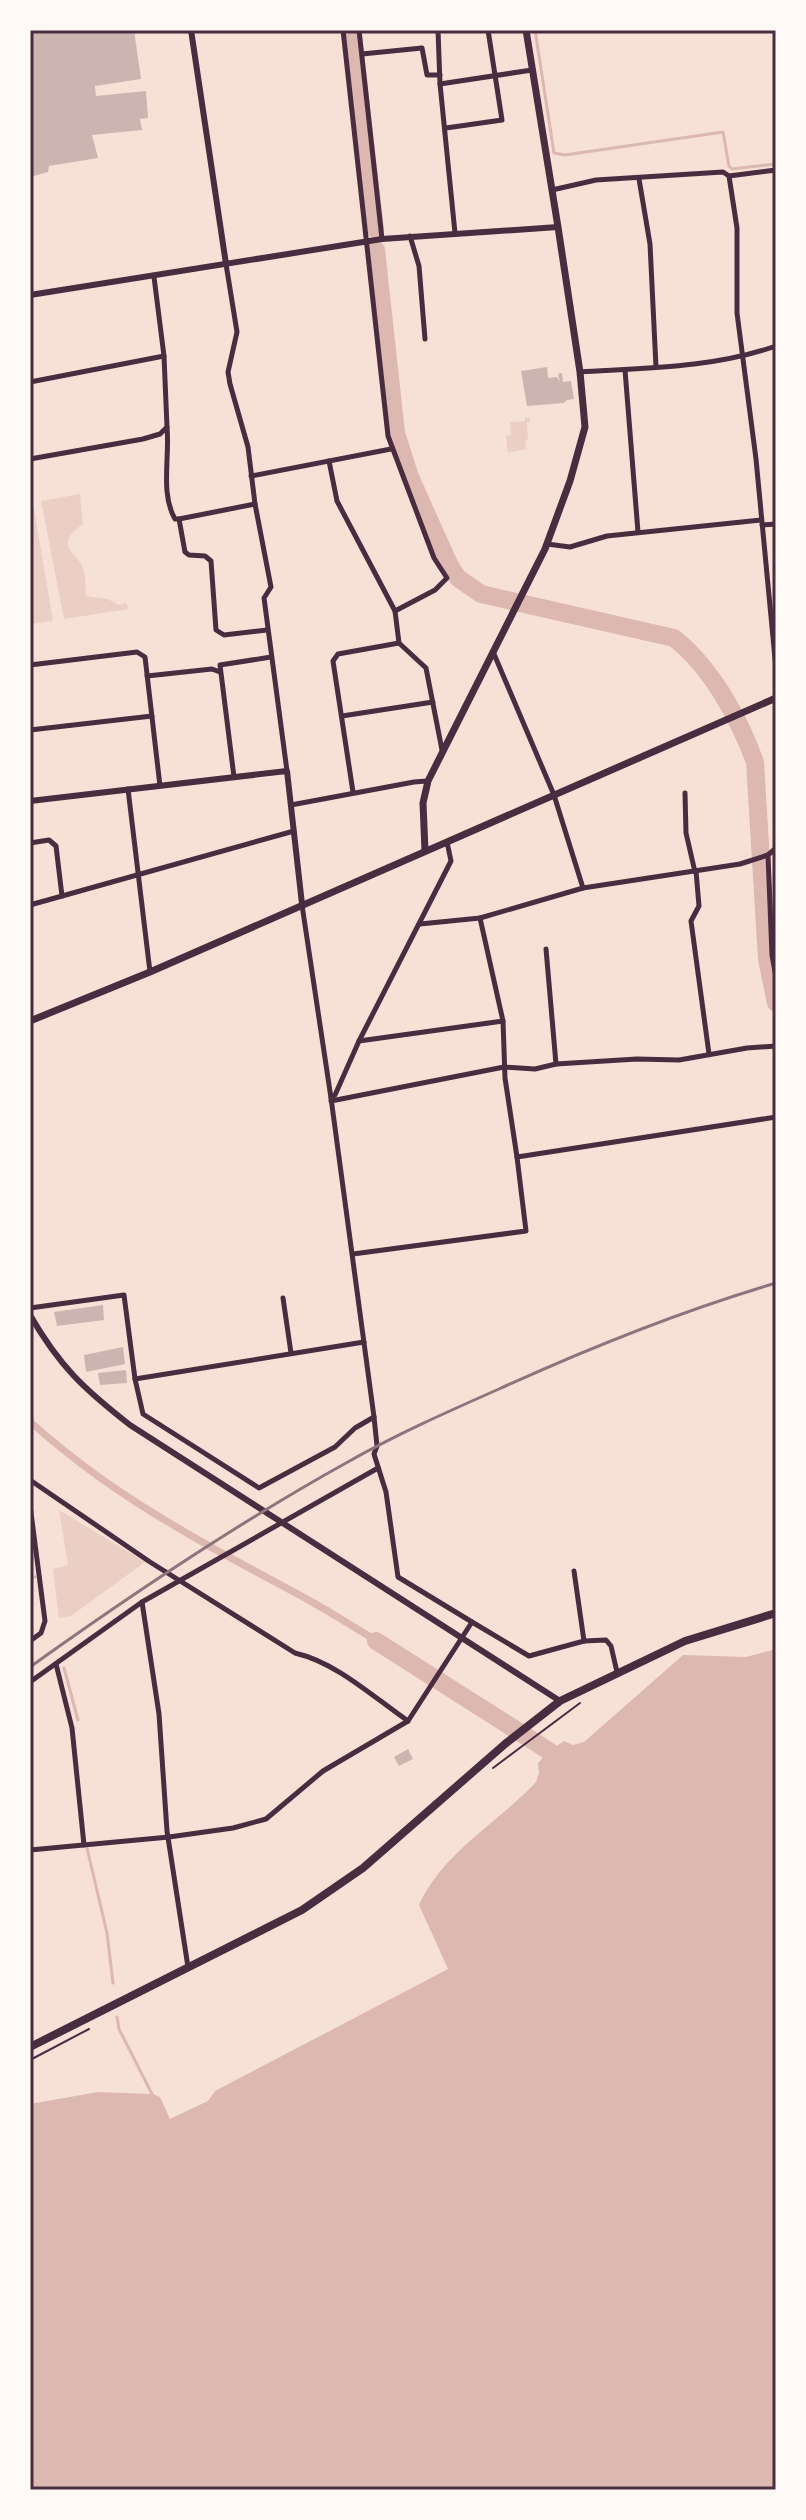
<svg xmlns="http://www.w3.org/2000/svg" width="806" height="2520" viewBox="0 0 806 2520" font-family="'Asap Condensed',sans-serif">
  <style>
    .green { fill: #ebcfc5 }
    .water { fill: #dcb8b0 }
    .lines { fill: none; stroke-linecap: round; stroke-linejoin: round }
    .stream { stroke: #dcb8b0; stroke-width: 3 }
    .river { stroke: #dcb8b0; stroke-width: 18 }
    .building { fill: #ccb4b1 }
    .path { stroke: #4a2c40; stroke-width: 2 }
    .minor { stroke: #4a2c40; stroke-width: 5 }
    .tertiary { stroke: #4a2c40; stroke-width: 6 }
    .secondary { stroke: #4a2c40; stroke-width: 7 }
    .primary { stroke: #4a2c40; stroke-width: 8 }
    .rail { stroke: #8f747c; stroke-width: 3 }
    .neatline { fill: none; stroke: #4a2c40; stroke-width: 3 }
  </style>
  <rect width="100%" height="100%" fill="#f7e1d7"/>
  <g class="green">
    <polygon points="530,417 530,422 527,422 528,440 525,441 526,449 508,453 506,436 511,435 510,422 525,421 525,418"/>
    <path d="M80 494 83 524C52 546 77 551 83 568 86 576 85 587 86 596L108 599 118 605 126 603 129 609 64 619 41 501Z"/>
    <polygon points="34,509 53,621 30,624 30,510"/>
    <polygon points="59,1510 145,1562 71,1616 59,1618 53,1569 68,1565"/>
  </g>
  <g class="water">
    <path d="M30 1417C117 1496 206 1540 307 1595 338 1612 367 1631 397 1649L392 1654C363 1637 333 1618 303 1601 206 1549 113 1501 30 1426Z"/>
    <path d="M776 1649V2490H30V2104L98 2092 152 2094 160 2097 170 2119 208 2101 215 2091 448 1969 419 1905C443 1852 498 1823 536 1782L539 1773 538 1763 549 1751 564 1741 573 1745 584 1742 683 1655 746 1657Z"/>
  </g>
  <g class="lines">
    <g class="stream">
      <polyline points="535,30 554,153 565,155 723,132 729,166 732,169 776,164"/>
      <polyline points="30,1578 35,1577"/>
      <polyline points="64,1668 78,1720"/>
      <polyline points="87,1848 107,1933 113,1983"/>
      <polyline points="117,2017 119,2029 153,2096"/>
    </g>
    <g class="river">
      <polyline points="352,30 375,229"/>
      <path d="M376 250 396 433 410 477 449 564 458 578 481 594 674 638C711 667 739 718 755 762L767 959 776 1003"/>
      <polyline points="376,1641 549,1751 563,1767"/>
    </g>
  </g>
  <g class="building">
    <polygon points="30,30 134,30 141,79 95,86 96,96 146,91 148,118 140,119 142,130 92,135 98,158 49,166 48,172 30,177"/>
    <polygon points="547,367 548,378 557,377 560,382 558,374 562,373 563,382 571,381 574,399 567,400 564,403 527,406 521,371"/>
    <polygon points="103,1305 104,1320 57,1326 54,1312"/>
    <polygon points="123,1347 125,1364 86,1372 84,1355"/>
    <polygon points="126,1370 127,1383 100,1385 98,1373"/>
    <polygon points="408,1749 413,1759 399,1766 394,1757"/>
  </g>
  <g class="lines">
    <g class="path">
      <polyline points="493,1768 580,1703"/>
      <polyline points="30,2060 89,2029"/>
    </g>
    <g class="minor">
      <polyline points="343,30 388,436 434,558 447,578 435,590 395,611"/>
      <polyline points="359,30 382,239"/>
      <polyline points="438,30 440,84 455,233"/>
      <polyline points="362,54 422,48 427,75 440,75"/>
      <polyline points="440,84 532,70"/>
      <polyline points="446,128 502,120 488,30"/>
      <polyline points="729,176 737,228 737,313 756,459 776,669"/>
      <polyline points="639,179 650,244 656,367"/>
      <polyline points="552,190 596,180 723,172 729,176 776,170"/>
      <polyline points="410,236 419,266 425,339"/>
      <polyline points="226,264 237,332 228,372 230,384 248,447 255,504 271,587 264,598 287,771"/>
      <polyline points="625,370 638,532"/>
      <path d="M580 372C646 368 713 368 776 346"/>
      <polyline points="30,382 164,356"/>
      <path d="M167 427C170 457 160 493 175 519H179L185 552 189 555 205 556 211 561 216 630 224 635 267 630"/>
      <polyline points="30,459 143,439 160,434 167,427 164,356 154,277"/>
      <polyline points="329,461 337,501 395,611 399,643 426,668 442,750"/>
      <polyline points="251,476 391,449"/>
      <polyline points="179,519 255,504"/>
      <polyline points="762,525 776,524"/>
      <polyline points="547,544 570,547 607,536 761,520"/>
      <polyline points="494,654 554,795 583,888"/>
      <polyline points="30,665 137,652 145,657 160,786"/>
      <polyline points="147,676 212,669 220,672"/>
      <polyline points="342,716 433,702"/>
      <polyline points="30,730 152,716"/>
      <polyline points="234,777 220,665 271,657"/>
      <polyline points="128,789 150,972"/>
      <polyline points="353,792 333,661 338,654 399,643"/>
      <polyline points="685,793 686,833 695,872"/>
      <polyline points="291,805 414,782 427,781"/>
      <polyline points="30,843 49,840 56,846 62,896"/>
      <polyline points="768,855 772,955 776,977"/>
      <polyline points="696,871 699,906 691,921 709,1054"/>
      <polyline points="30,905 294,831"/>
      <polyline points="302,905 331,1098"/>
      <polyline points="480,918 503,1021 505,1078 517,1157"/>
      <polyline points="420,924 480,918 583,888 740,864 768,855 776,848"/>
      <polyline points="546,949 556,1064"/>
      <polyline points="359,1041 503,1021"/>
      <polyline points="331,1101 504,1067 535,1069 556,1064 637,1059 679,1060 747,1048 776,1046"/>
      <polyline points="353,1254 526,1231 517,1157 776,1117"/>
      <polyline points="283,1298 291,1353"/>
      <polyline points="30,1308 124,1295 135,1379 143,1414 259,1488 335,1447 355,1428 374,1417"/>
      <polyline points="135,1379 364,1342"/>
      <path d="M30 1480 150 1562 295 1653C337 1663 372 1696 408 1721"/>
      <polyline points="30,1505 45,1621 41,1633 30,1641"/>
      <polyline points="142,1602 159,1714 167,1831 188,1967"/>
      <polyline points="472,1622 529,1656 584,1641 574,1571"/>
      <polyline points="584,1641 606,1640 611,1646 617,1672"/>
      <polyline points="56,1664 72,1728 84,1845"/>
      <polyline points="30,1682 142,1602 378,1468"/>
      <polyline points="30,1850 169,1837 233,1828 266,1819 323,1771 408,1721 472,1622 398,1577 386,1492 374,1454 377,1446 374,1417 331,1098 335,1095 359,1041 451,861 447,842"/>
    </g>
    <g class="tertiary">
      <polyline points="191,30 226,264"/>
      <polyline points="30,295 382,239 558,227"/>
      <polyline points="30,801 287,771 302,904"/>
      <path d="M30 1315C60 1367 84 1389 130 1425L560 1701"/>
    </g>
    <g class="secondary">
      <polyline points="425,851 423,803 428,781 545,549 570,481 585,427 580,372 558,227 526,30"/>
      <polyline points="30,1021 150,972 776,698"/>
    </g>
    <polyline class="primary" points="30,2047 302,1910 363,1868 505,1744 560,1701 685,1641 776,1613"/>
    <path class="rail" d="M30 1667C132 1594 236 1524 346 1463 395 1435 447 1412 499 1389 589 1348 681 1311 776 1283"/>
  </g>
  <rect width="806" height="2520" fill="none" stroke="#fffaf5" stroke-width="64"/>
  <rect x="32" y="32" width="742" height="2456" class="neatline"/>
</svg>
